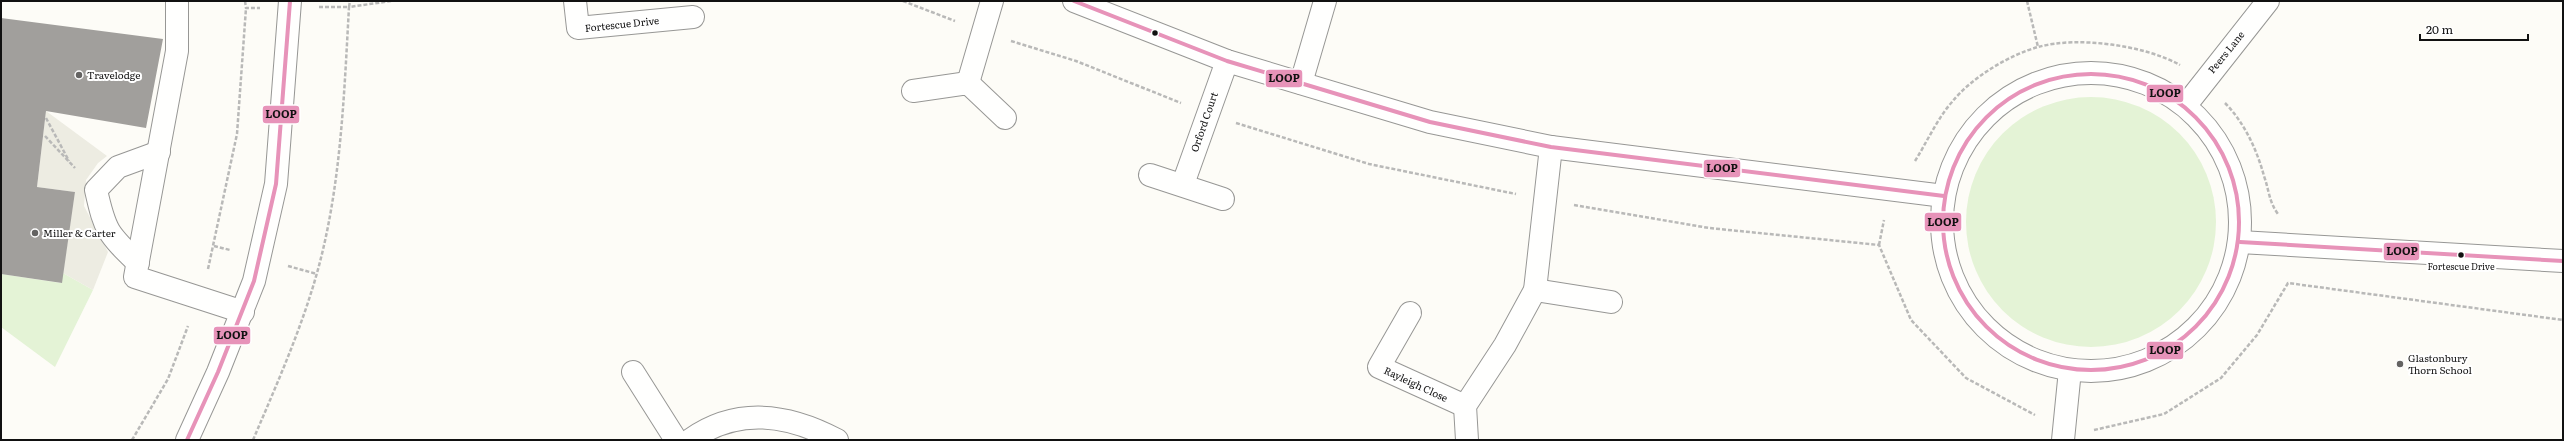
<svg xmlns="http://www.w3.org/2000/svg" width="2564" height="441" viewBox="0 0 2564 441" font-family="Literata,serif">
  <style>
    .green { fill: #e4f3d6 }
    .plaza { fill: #edece2 }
    .building { fill: #a19f9c }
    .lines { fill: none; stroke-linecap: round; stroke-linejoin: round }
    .minor-casing { stroke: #979795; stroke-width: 24 }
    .path { stroke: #b9b9b8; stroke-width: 2.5; stroke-dasharray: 4 2; stroke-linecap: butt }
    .minor { stroke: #fffffe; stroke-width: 22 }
    .bus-1-casing { stroke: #fff; stroke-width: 7 }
    .bus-1 { stroke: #e793b9; stroke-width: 4 }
    .bus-dot { fill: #111; stroke: #fff; stroke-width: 1.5 }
    .poi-dot { fill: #646362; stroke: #fff; stroke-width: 1.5 }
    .labels { text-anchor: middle; stroke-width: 4; stroke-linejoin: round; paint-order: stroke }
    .bus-label { font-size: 9px; fill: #111; stroke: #fff }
    .street-label { font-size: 10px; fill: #111; stroke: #fff }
    .poi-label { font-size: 10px; fill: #111; stroke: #fff; text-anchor: start }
    .line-badge { stroke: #fff; stroke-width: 1.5 }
    .pale-badge-label { font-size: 11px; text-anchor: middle; font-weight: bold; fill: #111 }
  </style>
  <rect width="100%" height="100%" fill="#fdfcf7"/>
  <g class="green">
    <circle cx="2091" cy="222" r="125"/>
    <polygon points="63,273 93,290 55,367 1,327 1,274 61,283"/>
  </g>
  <polygon class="plaza" points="46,111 107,156 98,163 86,180 84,206 108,252 93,290 63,273 75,192 37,187"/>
  <polygon class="building" points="1,18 163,39 146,128 46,111 37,187 75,192 62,283 1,274"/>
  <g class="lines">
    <defs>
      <g id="minor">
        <polyline points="177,1 177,51 135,277 243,312"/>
        <polyline points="575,1 578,28 693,17"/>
        <polyline points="1074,1 1227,61 1430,122 1551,147 1944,196"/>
        <circle cx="2091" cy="222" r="149"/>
        <polyline points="968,83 992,1"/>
        <polyline points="1301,83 1325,1"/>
        <polyline points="913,91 968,83 1005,118"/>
        <polyline points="2186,105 2268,1"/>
        <polyline points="1150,175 1223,199"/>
        <polyline points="1183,184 1227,61"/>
        <polyline points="2240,242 2563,261"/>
        <path d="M138 263C108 234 105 231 96 190L118 167 159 152"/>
        <polyline points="1535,290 1611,302"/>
        <polyline points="1410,313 1379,367 1465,406"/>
        <polyline points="633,372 676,440"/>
        <polyline points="187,440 218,372 254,281 276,184 290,1"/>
        <path d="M690 440C738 406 788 414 837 440"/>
        <polyline points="1467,440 1465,406 1505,345 1535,290 1551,147"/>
        <polyline points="2063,440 2070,370"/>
      </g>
    </defs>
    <use href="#minor" class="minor-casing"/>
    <g class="path">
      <polyline points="245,1 246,8 260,8"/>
      <polyline points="903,1 955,21"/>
      <polyline points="2027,1 2038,47"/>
      <polyline points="319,7 349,7 350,1"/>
      <polyline points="1011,41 1076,61 1181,103"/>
      <path d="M2225 103C2244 122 2257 150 2264 176 2269 190 2269 202 2278 214"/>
      <polyline points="46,118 69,161"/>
      <polyline points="1236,123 1369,164 1516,194"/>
      <polyline points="45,136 75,168"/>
      <path d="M1915 161C1927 142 1937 119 1952 102 1971 78 2009 55 2038 47 2077 36 2144 45 2180 65"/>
      <polyline points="1574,205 1709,228 1879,245 1911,320 1966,378 2035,415"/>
      <polyline points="1879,245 1884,220"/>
      <polyline points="214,246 230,250"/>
      <polyline points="288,266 317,274"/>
      <polyline points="208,269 237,134 246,8"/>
      <polyline points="2094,430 2164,414 2221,378 2257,335 2288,283 2563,320"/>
      <polyline points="132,440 168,379 188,326"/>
      <path d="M253 440C276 386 301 330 317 273 341 187 344 96 349 7L391 1"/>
    </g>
    <use href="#minor" class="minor"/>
    <defs>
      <g id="bus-1">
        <polyline points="1074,1 1227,61 1430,122 1551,147 1944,196"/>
        <circle cx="2091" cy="222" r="148"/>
        <polyline points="2240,242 2563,261"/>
        <polyline points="187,440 218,372 254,281 276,184 290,1"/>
      </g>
    </defs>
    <use href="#bus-1" class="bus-1-casing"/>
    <use href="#bus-1" class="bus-1"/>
  </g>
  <g class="bus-dot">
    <circle cx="1155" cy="33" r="3.5"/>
    <circle cx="2461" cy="255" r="3.5"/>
  </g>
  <g class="poi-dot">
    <circle cx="79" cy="75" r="4"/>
    <circle cx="35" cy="233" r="4"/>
    <circle cx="2400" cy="364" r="4"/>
  </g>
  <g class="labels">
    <g class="bus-label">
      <text x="2461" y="270">Fortescue Drive</text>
    </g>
    <g class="street-label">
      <text transform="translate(622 24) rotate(-6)" y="4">Fortescue Drive</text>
      <text transform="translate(2226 52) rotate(-51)" y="4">Peers Lane</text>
      <text transform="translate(1204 122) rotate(-71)" y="4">Orford Court</text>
      <text transform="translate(1416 384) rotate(25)" y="4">Rayleigh Close</text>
    </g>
    <g class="poi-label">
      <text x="87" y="79">Travelodge</text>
      <text x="43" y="237">Miller &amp; Carter</text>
      <text x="2408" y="362">Glastonbury<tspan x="2408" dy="12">Thorn School</tspan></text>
    </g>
  </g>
  <g class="line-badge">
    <rect x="1265" y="69" width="38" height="19" rx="4" fill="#e793b9"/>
    <rect x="2146" y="84" width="38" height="19" rx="4" fill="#e793b9"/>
    <rect x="262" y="105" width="38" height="19" rx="4" fill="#e793b9"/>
    <rect x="1703" y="159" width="38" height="19" rx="4" fill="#e793b9"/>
    <rect x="1924" y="212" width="38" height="20" rx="4" fill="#e793b9"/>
    <rect x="2383" y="242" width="37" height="19" rx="4" fill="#e793b9"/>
    <rect x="213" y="326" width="38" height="19" rx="4" fill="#e793b9"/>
    <rect x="2146" y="341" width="38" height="19" rx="4" fill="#e793b9"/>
  </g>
  <g class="pale-badge-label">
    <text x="1284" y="82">LOOP</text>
    <text x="2165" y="97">LOOP</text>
    <text x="281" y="118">LOOP</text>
    <text x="1722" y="172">LOOP</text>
    <text x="1943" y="226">LOOP</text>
    <text x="2402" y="255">LOOP</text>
    <text x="232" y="339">LOOP</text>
    <text x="2165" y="354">LOOP</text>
  </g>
  <rect width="2564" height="441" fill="none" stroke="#111111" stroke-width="4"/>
  <path d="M2420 34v6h108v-6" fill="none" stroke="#111111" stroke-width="2"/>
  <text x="2426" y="34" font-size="12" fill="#111111" stroke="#ffffff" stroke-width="3" paint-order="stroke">20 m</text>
</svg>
